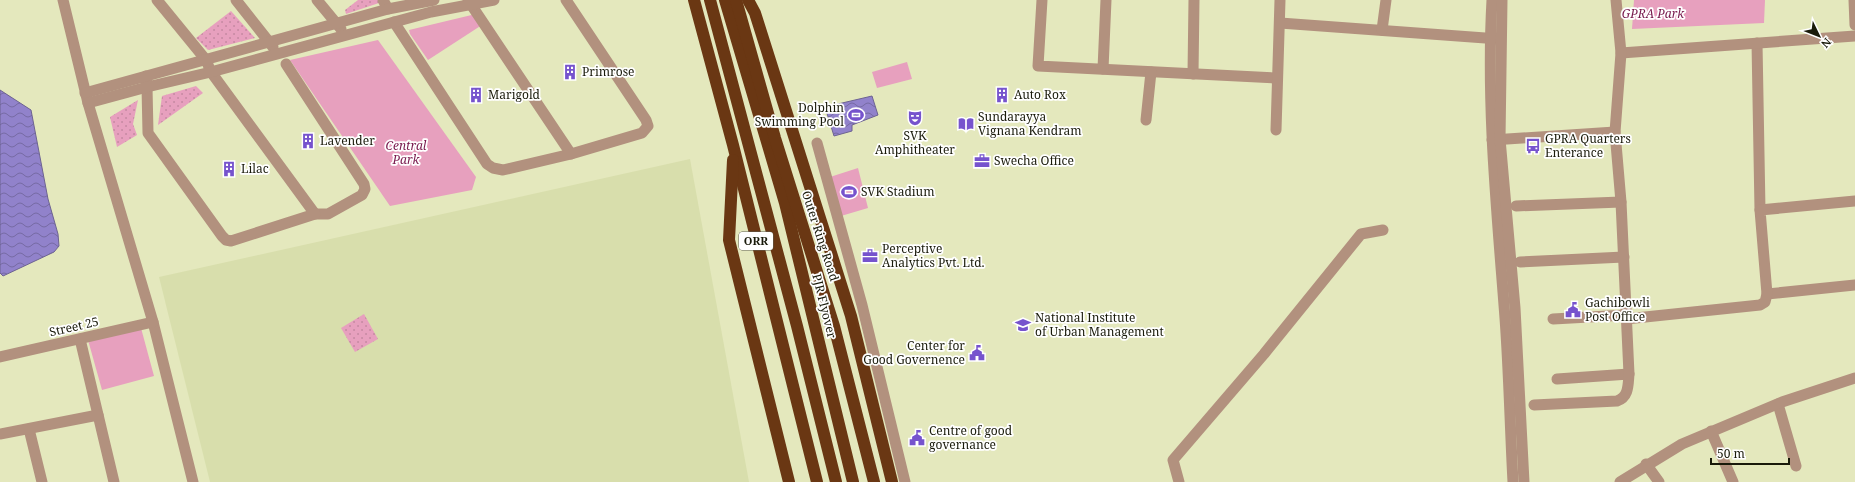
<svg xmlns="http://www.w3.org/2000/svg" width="1855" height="482" viewBox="0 0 1855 482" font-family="'Noto Serif',serif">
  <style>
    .built { fill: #d8deac }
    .grass { fill: url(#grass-dots) }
    .park { fill: #e7a0be }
    .water { fill: url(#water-waves); stroke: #6d6391 }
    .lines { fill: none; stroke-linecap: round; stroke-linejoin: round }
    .minor { stroke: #b2917e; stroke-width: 11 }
    .tertiary { stroke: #b2917e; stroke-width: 11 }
    .motorway { stroke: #6a3713; stroke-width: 12 }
    .labels { text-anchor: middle; stroke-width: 3.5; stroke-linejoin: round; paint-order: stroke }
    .shield { fill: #fff; stroke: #5e5f54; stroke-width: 1 }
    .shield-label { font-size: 11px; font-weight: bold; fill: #191a0a }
    .park-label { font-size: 12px; font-style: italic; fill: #77184c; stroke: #fff }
    .poi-label { font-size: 12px; fill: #191a0a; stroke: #fff; text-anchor: start }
    .street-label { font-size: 12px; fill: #191a0a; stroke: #fff }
  </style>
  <defs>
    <pattern id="grass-dots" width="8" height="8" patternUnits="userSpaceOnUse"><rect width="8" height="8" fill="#e7a0be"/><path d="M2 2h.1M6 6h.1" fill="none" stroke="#c689a2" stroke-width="1.8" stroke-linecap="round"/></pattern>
    <pattern id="water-waves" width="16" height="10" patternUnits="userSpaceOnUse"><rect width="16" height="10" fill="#9182cb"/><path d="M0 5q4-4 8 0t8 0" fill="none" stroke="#766aa3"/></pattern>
  </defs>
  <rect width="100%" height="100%" fill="#e4e8bd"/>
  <polygon class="built" points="690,159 749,482 210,482 159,277"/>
  <g class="grass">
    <polygon points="358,0 381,0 382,2 346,14 345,10"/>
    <polygon points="231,11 255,38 208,50 196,38"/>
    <polygon points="196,86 203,93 158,125 162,96"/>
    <polygon points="138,100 133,124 137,135 117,147 110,117"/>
    <polygon points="364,314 378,339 355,352 341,328"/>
  </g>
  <g class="park">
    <polygon points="1634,0 1765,0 1764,23 1632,29"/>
    <polygon points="480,13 485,23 428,60 410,34 409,30"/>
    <polygon points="378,40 476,177 472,190 390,206 290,60"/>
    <polygon points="907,62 912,79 877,88 872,72"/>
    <polygon points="858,168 868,208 841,216 830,177"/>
    <polygon points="141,328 154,376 102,390 88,340"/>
  </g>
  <g class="water">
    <polygon points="0,90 31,110 48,199 58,234 59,246 54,252 3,276 0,273"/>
    <polygon points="872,96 878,115 852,125 852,131 834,136 825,107"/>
  </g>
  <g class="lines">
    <g class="minor">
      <polyline points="63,0 88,103 153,322 193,482"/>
      <polyline points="236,0 273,47"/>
      <polyline points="317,0 341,29"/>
      <polyline points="383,0 388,9"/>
      <polyline points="468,0 571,154"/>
      <polyline points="1042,0 1038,66 1277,78"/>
      <polyline points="1854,0 1855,25"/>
      <polyline points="394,22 487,164 493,168 503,170 571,154 642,133 648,126 646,120 566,0"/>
      <polyline points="1280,23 1499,39"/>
      <polyline points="1382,30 1386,0"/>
      <polyline points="1757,43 1760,210"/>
      <polyline points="1621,53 1855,36"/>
      <polyline points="286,64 364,184 365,189 362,195 328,214 315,214"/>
      <polyline points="1103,69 1106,0"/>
      <polyline points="1193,74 1194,0"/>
      <polyline points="146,76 147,87 148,133 222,236 226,240 231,241 315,214 211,72 206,60 157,0"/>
      <polyline points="85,93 388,9 434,0"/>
      <polyline points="88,103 147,87 211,72 431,12 494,0"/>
      <polyline points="1146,120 1151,72"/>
      <polyline points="1276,130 1280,0"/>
      <polyline points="1492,140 1615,132"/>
      <polyline points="817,143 862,305 905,482"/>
      <polyline points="1516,206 1621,202"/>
      <polyline points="1520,262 1624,257"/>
      <polyline points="1767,294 1855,285"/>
      <polyline points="1553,319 1626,315"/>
      <polyline points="1626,319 1760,305 1765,302 1767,294 1760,210 1855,201"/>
      <polyline points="80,339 114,482"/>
      <polyline points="0,357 153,322"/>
      <polyline points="1557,379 1629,374"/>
      <polyline points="1778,404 1796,466"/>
      <path d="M1534 405 1617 401C1629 397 1628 385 1629 374L1621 202 1615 132 1621 53 1616 0"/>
      <polyline points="29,429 42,482"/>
      <polyline points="1711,431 1733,482"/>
      <polyline points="0,434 98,415"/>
      <polyline points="1646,464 1659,482"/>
      <polyline points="1179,482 1173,460 1264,354 1361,234 1383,230"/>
      <polyline points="1620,482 1682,444 1782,402 1855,378"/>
    </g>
    <g class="tertiary">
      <path d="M1492 0C1486 106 1497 212 1505 318 1509 373 1510 427 1513 482"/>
      <polyline points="1502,0 1500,139 1515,308 1524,482"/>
    </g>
    <g class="motorway">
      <polyline points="694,0 733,145 817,482"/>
      <polyline points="710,0 797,326 836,482"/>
      <polyline points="725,0 785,203 853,482"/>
      <polyline points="736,0 775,138 834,326 874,482"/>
      <polyline points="748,0 755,13 851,316 892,482"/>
      <polyline points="733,160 729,240 789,482"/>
    </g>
  </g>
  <defs>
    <symbol id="building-bare" viewBox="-9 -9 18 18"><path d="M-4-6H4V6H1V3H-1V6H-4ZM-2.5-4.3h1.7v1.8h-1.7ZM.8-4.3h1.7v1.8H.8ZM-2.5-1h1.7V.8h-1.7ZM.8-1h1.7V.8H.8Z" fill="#7653cd" stroke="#fff" stroke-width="2.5" paint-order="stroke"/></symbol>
    <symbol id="stadium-bare" viewBox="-9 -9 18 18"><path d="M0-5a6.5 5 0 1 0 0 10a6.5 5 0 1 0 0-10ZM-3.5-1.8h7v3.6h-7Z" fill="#7653cd" stroke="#fff" stroke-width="2.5" paint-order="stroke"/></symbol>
    <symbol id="theatre-bare" viewBox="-9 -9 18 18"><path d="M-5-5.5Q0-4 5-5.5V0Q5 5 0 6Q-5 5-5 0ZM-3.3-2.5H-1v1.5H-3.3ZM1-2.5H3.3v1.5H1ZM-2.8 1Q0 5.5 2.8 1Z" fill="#7653cd" stroke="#fff" stroke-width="2.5" paint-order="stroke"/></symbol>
    <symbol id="library-bare" viewBox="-9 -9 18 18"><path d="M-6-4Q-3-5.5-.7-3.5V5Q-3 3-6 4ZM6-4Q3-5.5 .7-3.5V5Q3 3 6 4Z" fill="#7653cd" stroke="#fff" stroke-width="2.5" paint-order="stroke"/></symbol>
    <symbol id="bus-bare" viewBox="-9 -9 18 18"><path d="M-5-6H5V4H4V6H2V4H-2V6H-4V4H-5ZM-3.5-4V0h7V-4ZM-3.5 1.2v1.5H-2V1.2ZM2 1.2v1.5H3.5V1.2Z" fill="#7653cd" stroke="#fff" stroke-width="2.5" paint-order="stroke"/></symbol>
    <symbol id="office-bare" viewBox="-9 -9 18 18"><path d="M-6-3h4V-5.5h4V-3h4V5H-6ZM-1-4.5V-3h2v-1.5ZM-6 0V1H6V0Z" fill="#7653cd" stroke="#fff" stroke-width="2.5" paint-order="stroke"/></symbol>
    <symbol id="civic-bare" viewBox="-9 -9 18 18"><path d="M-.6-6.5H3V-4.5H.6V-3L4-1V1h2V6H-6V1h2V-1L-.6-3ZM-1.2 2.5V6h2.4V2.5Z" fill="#7653cd" stroke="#fff" stroke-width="2.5" paint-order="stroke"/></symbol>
    <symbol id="university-bare" viewBox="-9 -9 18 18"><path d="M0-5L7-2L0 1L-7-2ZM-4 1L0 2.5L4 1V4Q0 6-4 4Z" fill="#7653cd" stroke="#fff" stroke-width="2.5" paint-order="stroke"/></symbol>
  </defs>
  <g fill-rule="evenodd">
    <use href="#building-bare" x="559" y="61" width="22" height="22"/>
    <use href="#building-bare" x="465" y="84" width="22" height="22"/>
    <use href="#building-bare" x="991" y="84" width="22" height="22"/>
    <use href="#stadium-bare" x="845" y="104" width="22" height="22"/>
    <use href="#theatre-bare" x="904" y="107" width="22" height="22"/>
    <use href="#library-bare" x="955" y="113" width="22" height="22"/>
    <use href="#building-bare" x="297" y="130" width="22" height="22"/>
    <use href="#bus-bare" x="1522" y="135" width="22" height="22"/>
    <use href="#office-bare" x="971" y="150" width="22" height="22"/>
    <use href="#building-bare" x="218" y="158" width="22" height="22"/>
    <use href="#stadium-bare" x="838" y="181" width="22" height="22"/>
    <use href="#office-bare" x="859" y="245" width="22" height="22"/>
    <use href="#civic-bare" x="1562" y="299" width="22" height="22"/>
    <use href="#university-bare" x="1012" y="314" width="22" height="22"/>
    <use href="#civic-bare" x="966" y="342" width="22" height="22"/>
    <use href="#civic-bare" x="906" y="427" width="22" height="22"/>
  </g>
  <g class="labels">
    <rect class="shield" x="739" y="232" width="34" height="18" rx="3"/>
    <g class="shield-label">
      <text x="756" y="245">ORR</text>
    </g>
    <g class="park-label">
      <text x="1653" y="18">GPRA Park</text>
      <text x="406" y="150">Central<tspan x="406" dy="14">Park</tspan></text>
    </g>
    <g class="poi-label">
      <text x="582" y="76">Primrose</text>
      <text x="488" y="99">Marigold</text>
      <text x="1014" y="99">Auto Rox</text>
      <text x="844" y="112" text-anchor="end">Dolphin<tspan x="844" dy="14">Swimming Pool</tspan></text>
      <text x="978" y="121">Sundarayya<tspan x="978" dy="14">Vignana Kendram</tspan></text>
      <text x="915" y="140" text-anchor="middle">SVK<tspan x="915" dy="14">Amphitheater</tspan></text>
      <text x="1545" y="143">GPRA Quarters<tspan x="1545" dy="14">Enterance</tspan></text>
      <text x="320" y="145">Lavender</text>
      <text x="994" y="165">Swecha Office</text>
      <text x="241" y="173">Lilac</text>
      <text x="861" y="196">SVK Stadium</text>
      <text x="882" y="253">Perceptive<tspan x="882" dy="14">Analytics Pvt. Ltd.</tspan></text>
      <text x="1585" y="307">Gachibowli<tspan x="1585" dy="14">Post Office</tspan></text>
      <text x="1035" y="322">National Institute<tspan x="1035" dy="14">of Urban Management</tspan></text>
      <text x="965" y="350" text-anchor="end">Center for<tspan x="965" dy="14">Good Governence</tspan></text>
      <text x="929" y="435">Centre of good<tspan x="929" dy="14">governance</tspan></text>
    </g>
    <g class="street-label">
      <text transform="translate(820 236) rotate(72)" y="4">Outer Ring Road</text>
      <text transform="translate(824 306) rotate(76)" y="4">PJR Flyover</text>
      <text transform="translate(74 327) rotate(-13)" y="4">Street 25</text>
    </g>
  </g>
  <g transform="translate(1819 36) rotate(133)" stroke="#ffffff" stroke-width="3" paint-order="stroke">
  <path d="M0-3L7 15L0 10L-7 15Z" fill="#191a0a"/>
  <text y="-6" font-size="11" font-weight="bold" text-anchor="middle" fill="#191a0a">N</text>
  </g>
  <path d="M1711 458v6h78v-6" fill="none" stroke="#191a0a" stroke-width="2"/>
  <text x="1717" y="458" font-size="12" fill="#191a0a" stroke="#ffffff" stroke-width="3" paint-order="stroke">50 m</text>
</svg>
